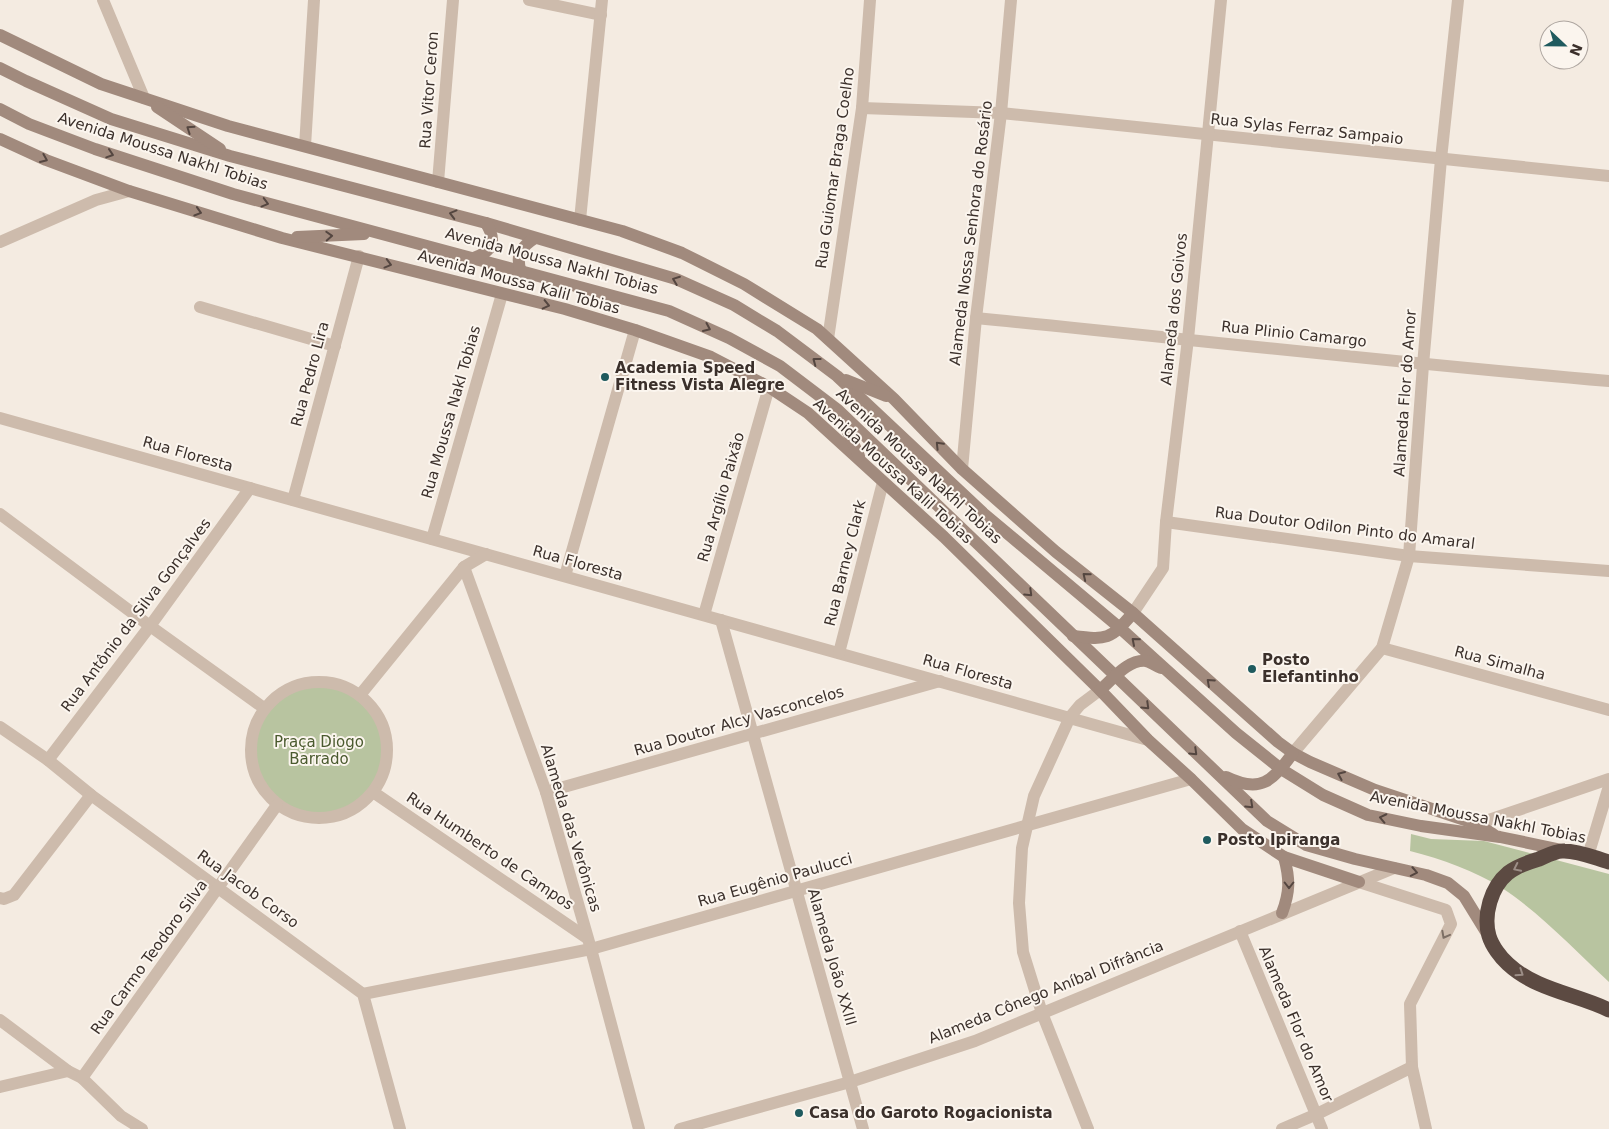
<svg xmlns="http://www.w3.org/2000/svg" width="1609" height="1129" viewBox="0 0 1609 1129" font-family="'DejaVu Sans',sans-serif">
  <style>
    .green { fill: #b8c4a0 }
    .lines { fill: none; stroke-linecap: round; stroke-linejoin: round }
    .street { stroke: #cdbbac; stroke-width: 12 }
    .secondary { stroke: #a18a7d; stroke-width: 12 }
    .highway { stroke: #5c4a42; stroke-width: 15 }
    .oneway { stroke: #544640 }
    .oneway2 { stroke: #9c8e87 }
    .oneway3 { stroke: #7d6f65 }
    .poi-dot { fill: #1f5a5e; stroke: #fbf5ee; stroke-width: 2 }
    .labels { text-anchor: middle; stroke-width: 4; stroke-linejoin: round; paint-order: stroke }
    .street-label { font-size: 15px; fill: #3b302b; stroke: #fbf5ee }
    .poi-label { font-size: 15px; font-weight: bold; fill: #3b302b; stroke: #fbf5ee; text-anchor: start }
    .park-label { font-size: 15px; fill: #4a5a2e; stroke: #fbf5ee }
  </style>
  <rect width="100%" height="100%" fill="#f4ebe1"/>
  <g class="green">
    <circle cx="319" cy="750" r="65"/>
    <path d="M1411 834 1431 839 1484 841 1609 874V982C1577 952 1539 912 1502 888 1475 871 1442 859 1410 851Z"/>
  </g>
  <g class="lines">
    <g class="street">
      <polyline points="103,0 144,98"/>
      <polyline points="529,0 601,15"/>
      <polyline points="862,108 1001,113 1609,176"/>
      <polyline points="305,146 314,0"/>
      <polyline points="438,182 453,0"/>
      <polyline points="580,220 602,0"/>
      <polyline points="0,242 96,200 129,191"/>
      <polyline points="200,307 335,346"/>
      <path d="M976 318C1187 339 1398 363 1609 381"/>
      <polyline points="828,339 862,108 870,0"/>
      <polyline points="0,418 1148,740"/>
      <polyline points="962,469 976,318 1001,113 1011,0"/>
      <polyline points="293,500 359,256"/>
      <polyline points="0,514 150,626 264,708"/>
      <polyline points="1166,522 1409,556 1609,571"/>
      <polyline points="432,539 502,294"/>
      <polyline points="486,554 464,567 546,792 591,949 639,1129"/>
      <polyline points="565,576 635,330"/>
      <polyline points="1133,613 1163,568 1166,522 1188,339 1221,0"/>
      <polyline points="704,615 769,387"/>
      <polyline points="721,620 863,1129"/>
      <polyline points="1382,648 1609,710"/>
      <polyline points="839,653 883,482"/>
      <circle cx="319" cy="750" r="68"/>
      <polyline points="360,695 464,567"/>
      <polyline points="0,727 48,760 91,795 363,994 400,1129"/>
      <polyline points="1293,753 1382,648 1409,556 1423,365 1441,159 1458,0"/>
      <polyline points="48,760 150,626 250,488"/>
      <polyline points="373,792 587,938"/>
      <polyline points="546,792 940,681"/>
      <polyline points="1477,824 1609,779"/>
      <polyline points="1588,856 1609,786"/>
      <polyline points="1359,882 1446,910 1451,924 1410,1004 1412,1067 1426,1129"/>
      <polyline points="0,898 4,899 14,895 91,795"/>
      <polyline points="1240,931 1322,1129"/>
      <polyline points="363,994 591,949 1191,779"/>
      <polyline points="0,1020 68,1071 82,1078 121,1116 142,1129"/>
      <polyline points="82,1078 277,805"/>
      <polyline points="0,1087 68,1071"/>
      <polyline points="680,1129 850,1082 975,1041 1394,868"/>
      <polyline points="1088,1129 1042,1013 1023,952 1019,903 1022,848 1034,796 1070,717 1080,705 1100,690"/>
      <polyline points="1282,1129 1317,1114 1412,1067"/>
    </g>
    <g class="secondary">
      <polyline points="0,35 101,84 228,126 622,231 682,253 744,284 817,329 894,399 962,469 1056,552 1133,613 1278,742 1293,753 1310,762 1375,790 1477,824 1493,834"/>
      <polyline points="0,68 26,81 111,119 230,156 486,223 676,279 734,305 777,331 837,376 983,513 1120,628 1236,733 1281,769 1323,795 1368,815 1421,826 1500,837 1562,850"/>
      <polyline points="157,107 220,149"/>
      <polyline points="0,109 29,124 95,149 233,194 669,311 729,338 780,366 838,410 1267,821 1306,845 1355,859 1426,875 1448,883 1464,896 1488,935"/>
      <polyline points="0,139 46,160 129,191 282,238 565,309 635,330 711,357 769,387 808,413 944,537 1100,690 1148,740 1191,779 1242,829 1284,857 1359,882"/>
      <polyline points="297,237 364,234"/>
      <path d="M474 258C493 251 497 241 486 223"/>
      <path d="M521 272C515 255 521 247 535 238"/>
      <polyline points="846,380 886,396"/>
      <polyline points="841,417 859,456"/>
      <path d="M1073 636C1107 640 1110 640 1133 613"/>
      <path d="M1100 690C1112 680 1128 659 1146 661 1151 662 1156 666 1161 668"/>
      <path d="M1226 777C1261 794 1272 781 1293 753"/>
      <path d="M1282 913C1290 892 1290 879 1284 857"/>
    </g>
    <path class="highway" d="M1609 862C1595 858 1579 851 1564 851 1557 850 1546 856 1539 859 1529 862 1516 866 1508 873 1491 887 1483 915 1489 936 1492 946 1501 958 1508 964 1536 990 1576 994 1609 1010"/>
  </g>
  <defs><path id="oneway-chevron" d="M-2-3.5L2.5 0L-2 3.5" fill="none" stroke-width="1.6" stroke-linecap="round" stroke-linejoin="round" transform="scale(1.25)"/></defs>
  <g class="oneway">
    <use href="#oneway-chevron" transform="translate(190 129) rotate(-146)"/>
    <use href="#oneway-chevron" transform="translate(110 154) rotate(18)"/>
    <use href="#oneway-chevron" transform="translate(44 159) rotate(23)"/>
    <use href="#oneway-chevron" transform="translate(265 203) rotate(15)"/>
    <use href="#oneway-chevron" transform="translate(198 212) rotate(17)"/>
    <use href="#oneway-chevron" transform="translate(453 214) rotate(-165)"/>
    <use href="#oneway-chevron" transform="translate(329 236) rotate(-3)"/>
    <use href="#oneway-chevron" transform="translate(388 264) rotate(15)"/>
    <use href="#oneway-chevron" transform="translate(676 280) rotate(-159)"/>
    <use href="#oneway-chevron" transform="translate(546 305) rotate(13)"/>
    <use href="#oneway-chevron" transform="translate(707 328) rotate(24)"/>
    <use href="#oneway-chevron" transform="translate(816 361) rotate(-143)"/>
    <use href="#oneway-chevron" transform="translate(939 445) rotate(-134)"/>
    <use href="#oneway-chevron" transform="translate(1086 576) rotate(-141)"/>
    <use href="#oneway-chevron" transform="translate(1029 593) rotate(44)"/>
    <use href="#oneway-chevron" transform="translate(1135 641) rotate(-139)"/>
    <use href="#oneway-chevron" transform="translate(1210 682) rotate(-138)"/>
    <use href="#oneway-chevron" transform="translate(1146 706) rotate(44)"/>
    <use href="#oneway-chevron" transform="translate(1194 752) rotate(44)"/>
    <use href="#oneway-chevron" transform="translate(1341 775) rotate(-157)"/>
    <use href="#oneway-chevron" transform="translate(1250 805) rotate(43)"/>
    <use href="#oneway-chevron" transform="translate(1383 818) rotate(-168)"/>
    <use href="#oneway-chevron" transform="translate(1414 872) rotate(11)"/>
    <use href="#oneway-chevron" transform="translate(1289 885) rotate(90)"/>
  </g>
  <g class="oneway2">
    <use href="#oneway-chevron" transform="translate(1517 868) rotate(154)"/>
    <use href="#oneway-chevron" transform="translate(1520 973) rotate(34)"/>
  </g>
  <use class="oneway3" href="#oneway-chevron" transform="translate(1445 935) rotate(118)"/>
  <g class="poi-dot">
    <circle cx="605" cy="377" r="5"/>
    <circle cx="1252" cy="669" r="5"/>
    <circle cx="1207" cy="840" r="5"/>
    <circle cx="799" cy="1113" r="5"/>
  </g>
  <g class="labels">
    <g class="street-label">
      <text transform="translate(429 90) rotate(-86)" y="5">Rua Vitor Ceron</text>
      <text transform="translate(1307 129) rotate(6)" y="5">Rua Sylas Ferraz Sampaio</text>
      <text transform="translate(163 151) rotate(18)" y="5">Avenida Moussa Nakhl Tobias</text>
      <text transform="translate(835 168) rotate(-82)" y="5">Rua Guiomar Braga Coelho</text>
      <text transform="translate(971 233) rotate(-83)" y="5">Alameda Nossa Senhora do Rosário</text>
      <text transform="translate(552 261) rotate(15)" y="5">Avenida Moussa Nakhl Tobias</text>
      <text transform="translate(519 282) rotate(15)" y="5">Avenida Moussa Kalil Tobias</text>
      <text transform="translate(1174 309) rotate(-84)" y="5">Alameda dos Goivos</text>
      <text transform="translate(1294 334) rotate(6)" y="5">Rua Plinio Camargo</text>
      <text transform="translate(310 374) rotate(-75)" y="5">Rua Pedro Lira</text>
      <text transform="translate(1405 393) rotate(-86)" y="5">Alameda Flor do Amor</text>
      <text transform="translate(451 412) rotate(-74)" y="5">Rua Moussa Nakl Tobias</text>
      <text transform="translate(188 454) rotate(16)" y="5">Rua Floresta</text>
      <text transform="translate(919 466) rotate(43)" y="5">Avenida Moussa Nakhl Tobias</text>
      <text transform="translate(893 471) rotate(42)" y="5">Avenida Moussa Kalil Tobias</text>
      <text transform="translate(721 497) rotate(-74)" y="5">Rua Argílio Paixão</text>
      <text transform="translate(1345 528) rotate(7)" y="5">Rua Doutor Odilon Pinto do Amaral</text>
      <text transform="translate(578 563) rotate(16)" y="5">Rua Floresta</text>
      <text transform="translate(845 563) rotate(-76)" y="5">Rua Barney Clark</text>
      <text transform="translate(136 615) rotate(-53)" y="5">Rua Antônio da Silva Gonçalves</text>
      <text transform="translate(1500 663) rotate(15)" y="5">Rua Simalha</text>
      <text transform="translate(968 672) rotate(16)" y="5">Rua Floresta</text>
      <text transform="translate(739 721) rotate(-16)" y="5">Rua Doutor Alcy Vasconcelos</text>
      <text transform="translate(1478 817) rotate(11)" y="5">Avenida Moussa Nakhl Tobias</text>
      <text transform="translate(571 828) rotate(73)" y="5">Alameda das Verônicas</text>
      <text transform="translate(490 851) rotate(34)" y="5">Rua Humberto de Campos</text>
      <text transform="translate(775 880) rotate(-16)" y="5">Rua Eugênio Paulucci</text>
      <text transform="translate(248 889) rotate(36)" y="5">Rua Jacob Corso</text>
      <text transform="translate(149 957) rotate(-54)" y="5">Rua Carmo Teodoro Silva</text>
      <text transform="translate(832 957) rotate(74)" y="5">Alameda João XXIII</text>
      <text transform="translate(1046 992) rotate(-22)" y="5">Alameda Cônego Aníbal Difrância</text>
      <text transform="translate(1296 1024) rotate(67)" y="5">Alameda Flor do Amor</text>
    </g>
    <g class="poi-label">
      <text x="615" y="373">Academia Speed<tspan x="615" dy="17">Fitness Vista Alegre</tspan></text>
      <text x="1262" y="665">Posto<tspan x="1262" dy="17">Elefantinho</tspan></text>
      <text x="1217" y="845">Posto Ipiranga</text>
      <text x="809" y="1118">Casa do Garoto Rogacionista</text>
    </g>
    <g class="park-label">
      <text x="319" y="747">Praça Diogo<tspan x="319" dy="17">Barrado</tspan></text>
    </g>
  </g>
  <g transform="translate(1564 45) rotate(112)"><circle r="24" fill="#fbf5ee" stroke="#aea6a0"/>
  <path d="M0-4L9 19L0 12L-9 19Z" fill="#1f5a5e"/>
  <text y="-8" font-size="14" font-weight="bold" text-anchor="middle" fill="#3b302b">N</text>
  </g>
</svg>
